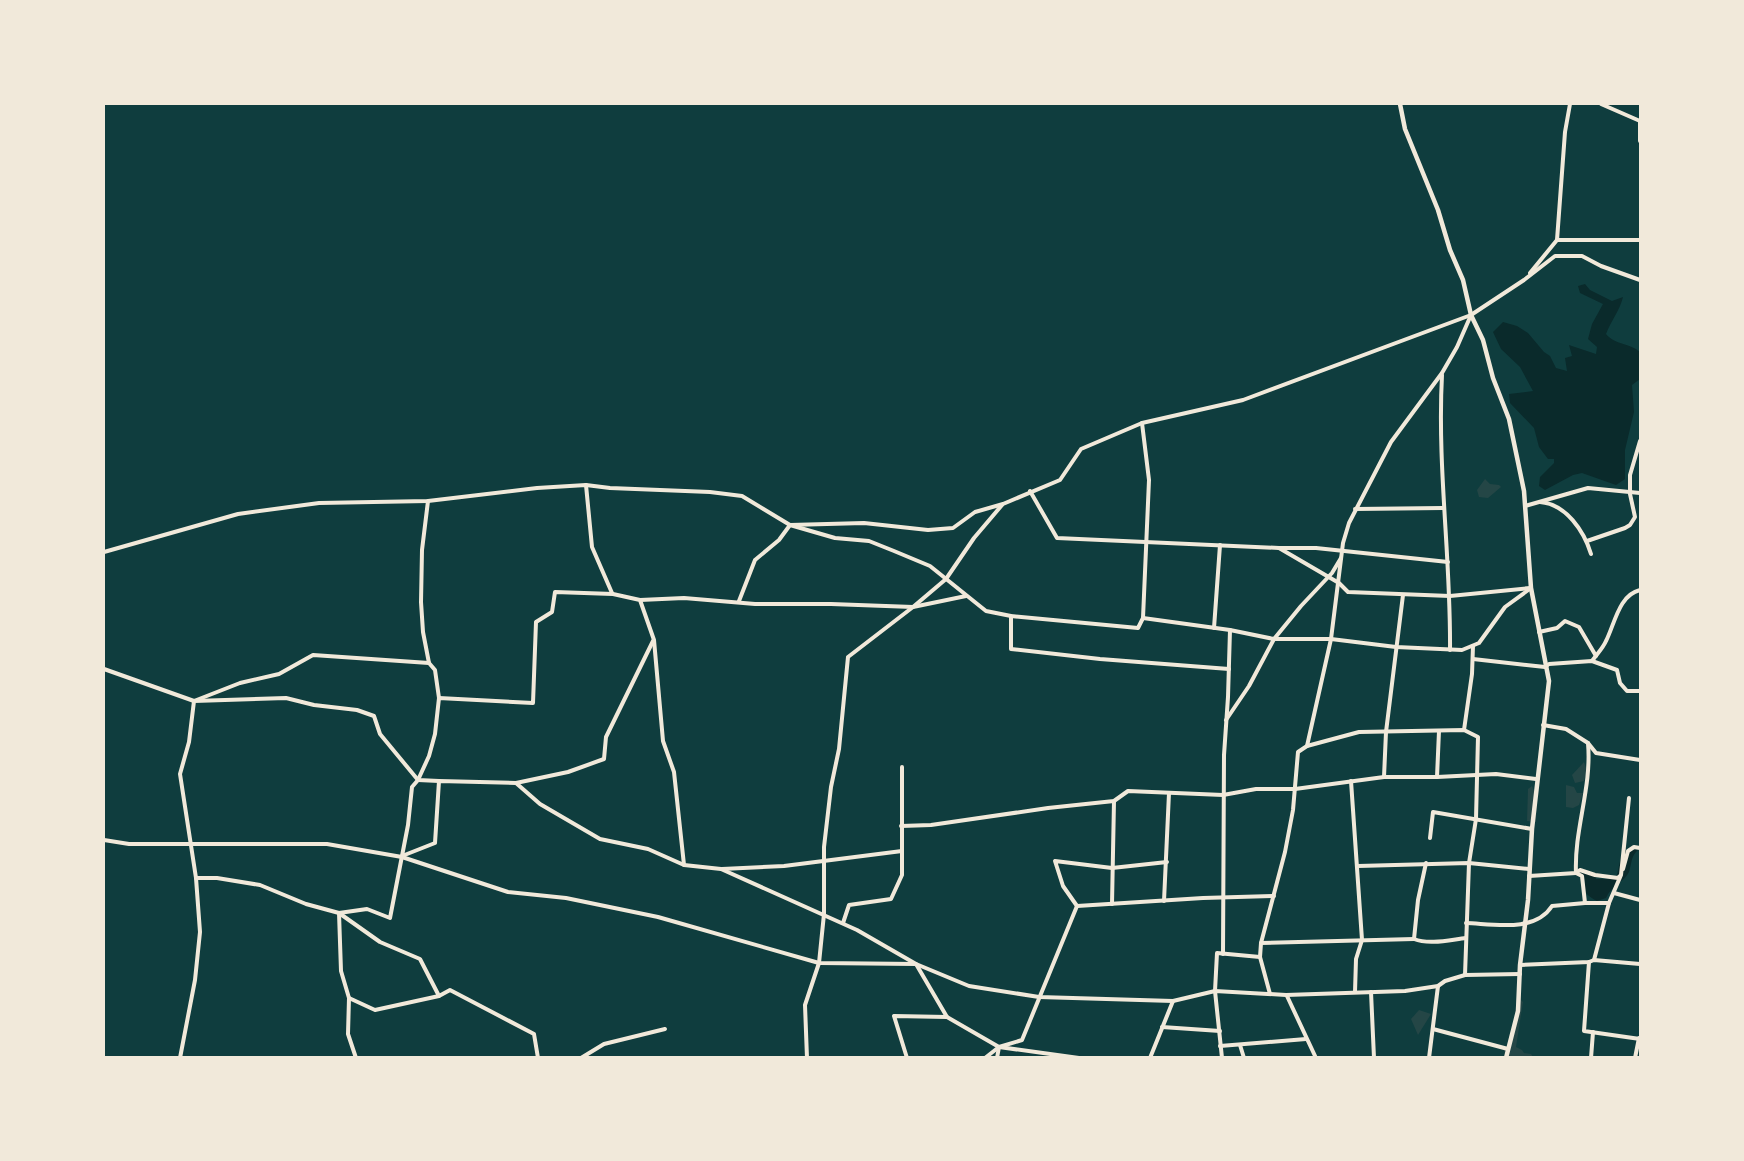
<svg xmlns="http://www.w3.org/2000/svg" width="1744" height="1161" viewBox="0 0 1744 1161" font-family="Figtree,sans-serif">
  <style>
    .green { fill: #244646 }
    .water { fill: #0a2a2b }
    .lines { fill: none; stroke-linecap: round; stroke-linejoin: round }
    .minor { stroke: #f1e9da; stroke-width: 4 }
    .tertiary { stroke: #f1e9da; stroke-width: 4.5 }
  </style>
  <rect width="100%" height="100%" fill="#0f3d3e"/>
  <g class="green">
    <polygon points="1485,479 1490,484 1499,485 1501,487 1488,498 1479,497 1477,490"/>
    <polygon points="1584,762 1587,771 1584,781 1575,783 1572,775"/>
    <polygon points="1566,785 1574,787 1577,793 1583,793 1579,805 1573,808 1566,807"/>
    <polygon points="1532,786 1537,798 1536,822 1527,821 1528,789"/>
    <polygon points="1517,996 1523,1002 1516,1047 1522,1050 1524,1053 1531,1054 1533,1057 1506,1057 1503,1048 1507,1051 1514,1025"/>
    <polygon points="1419,1010 1431,1014 1418,1035 1411,1019"/>
  </g>
  <g class="water">
    <path d="M1585 284 1590 290 1612 301 1623 297C1620 310 1611 321 1606 334 1615 345 1630 343 1640 352V379L1632 385 1634 412 1625 450V479L1616 485 1582 473 1573 475 1545 490 1539 486 1540 477 1554 463V459H1548L1539 447 1534 428 1510 403 1509 394 1533 391 1520 367 1501 349 1493 332 1503 322 1517 326 1528 333 1544 352 1550 356 1556 368 1567 371 1565 358 1572 356 1569 345 1596 354 1597 347 1588 339 1592 324 1603 304 1580 293 1578 286Z"/>
    <path d="M1625 850H1638C1631 856 1632 862 1629 872 1625 881 1611 886 1606 898L1597 901C1578 891 1589 889 1583 876 1581 873 1579 871 1578 867L1595 875 1596 879H1616L1621 857Z"/>
  </g>
  <g class="lines">
    <g class="minor">
      <polyline points="1601,104 1640,121 1640,141"/>
      <polyline points="1557,240 1565,132 1570,104"/>
      <polyline points="1530,273 1557,240 1640,240"/>
      <path d="M1442 375C1437 467 1451 558 1450 650"/>
      <polyline points="1142,423 1149,480 1143,618"/>
      <polyline points="586,485 592,547 612,593"/>
      <polyline points="1030,491 1057,538 1279,548 1339,583 1348,592 1450,596 1530,588"/>
      <polyline points="428,501 422,550 421,602 423,632 429,663 435,670 439,698"/>
      <path d="M1540 502C1566 504 1584 531 1591 554"/>
      <polyline points="1525,506 1588,488 1640,493"/>
      <polyline points="1355,509 1443,508"/>
      <polyline points="1587,541 1625,528 1630,525 1635,517 1630,494 1630,475 1640,441"/>
      <polyline points="1279,548 1316,548 1448,562"/>
      <polyline points="104,552 238,514 319,503 428,501 537,488 586,485 610,488 710,492 742,496 790,525 835,538 869,541 894,551 930,566 986,611 1011,616 1138,628 1143,618 1230,630 1274,639 1331,639 1396,647 1462,650 1479,643 1505,607 1531,588"/>
      <polyline points="640,600 684,598 755,604 831,604 913,607 946,579 974,538 1002,505"/>
      <polyline points="739,601 755,560 779,540 790,525 864,523 928,530 953,528 975,512 1003,504 1060,480 1081,449 1142,423 1243,400 1471,315 1524,280 1555,256 1582,256 1601,266 1640,280"/>
      <polyline points="1011,616 1011,649 1100,659 1229,669"/>
      <polyline points="1214,628 1220,545"/>
      <polyline points="1539,632 1557,628 1565,621 1579,627 1596,656"/>
      <polyline points="1473,659 1545,667 1549,664 1592,661 1617,670 1620,683 1627,691 1640,691"/>
      <path d="M1592 661C1597 654 1603 648 1606 641 1615 623 1619 595 1640 590"/>
      <polyline points="104,669 194,701 240,683 279,674 313,655 429,663"/>
      <polyline points="1226,720 1249,686 1274,639 1301,606 1332,573 1341,558"/>
      <polyline points="1543,725 1566,729 1588,743 1596,753 1640,760"/>
      <polyline points="1464,730 1472,674 1473,646"/>
      <polyline points="1307,746 1359,732 1464,730 1478,737 1476,819 1469,863 1465,975"/>
      <polyline points="1384,777 1386,732 1403,595"/>
      <polyline points="1437,777 1439,731"/>
      <polyline points="1351,781 1362,940 1356,959 1355,992"/>
      <polyline points="516,783 540,804 600,839 648,849 684,865 721,869 857,930 916,964 947,1017 999,1047 1079,1058"/>
      <polyline points="901,826 931,825 1048,808 1114,801 1128,791 1223,795 1256,789 1295,789 1384,777 1437,777 1496,774 1536,779"/>
      <polyline points="1430,838 1433,812 1532,829"/>
      <polyline points="104,840 129,844 327,844 402,857 508,892 566,898 658,917 819,963 916,964 969,986 1039,997 1173,1001 1215,991 1286,995 1405,991 1438,986 1445,981 1465,975 1520,974"/>
      <polyline points="402,856 435,843 439,781 516,783 568,772 604,759 606,737 653,641"/>
      <path d="M1426 863 1418 900 1414 939C1429 945 1449 940 1466 938"/>
      <polyline points="1358,866 1469,863 1529,869"/>
      <polyline points="722,869 784,866 902,851"/>
      <polyline points="1623,869 1628,851 1634,847 1640,848"/>
      <polyline points="1529,876 1576,873 1580,870 1595,875 1618,878 1620,876"/>
      <polyline points="196,878 217,878 260,885 306,904 339,913 380,942 420,959 439,996 450,990 534,1034 538,1058"/>
      <polyline points="1614,893 1640,900"/>
      <polyline points="1164,901 1169,793"/>
      <path d="M1585 903 1582 876 1576 873C1574 829 1592 788 1588 743"/>
      <polyline points="1112,904 1114,801"/>
      <polyline points="1077,906 1203,898 1274,896"/>
      <polyline points="1077,906 1063,886 1055,861 1112,868 1167,862"/>
      <polyline points="339,913 367,909 390,918 408,825 412,787 418,780 429,756 435,734 439,698 533,703 536,622 552,612 555,592 613,594 640,600 654,640 663,741 674,772 684,865"/>
      <polyline points="339,913 341,971 349,998 348,1034 356,1058"/>
      <polyline points="843,923 849,905 891,899 902,875 902,767"/>
      <path d="M1466 923C1493 924 1535 933 1552 906L1585 903H1609"/>
      <polyline points="1261,943 1414,939"/>
      <polyline points="1223,954 1224,755 1228,697 1230,630"/>
      <polyline points="1594,960 1609,903 1621,875 1629,798"/>
      <polyline points="1589,962 1584,1031 1640,1039"/>
      <polyline points="1520,965 1589,962 1594,960 1640,964"/>
      <polyline points="1371,992 1374,1058"/>
      <polyline points="1270,994 1260,957 1261,943 1285,852 1293,810 1298,752 1307,746 1331,639 1343,543 1349,523 1391,442 1442,373 1457,347 1471,315"/>
      <polyline points="1287,996 1316,1058"/>
      <polyline points="349,998 375,1010 439,996"/>
      <polyline points="1162,1027 1220,1031"/>
      <polyline points="1433,1029 1508,1049"/>
      <polyline points="1240,1045 1244,1058"/>
      <polyline points="1220,1046 1306,1039"/>
      <polyline points="180,1058 195,980 200,932 196,878 180,774 189,742 194,701 286,698 314,705 357,710 374,716 380,734 418,780 439,781"/>
      <polyline points="581,1058 604,1044 665,1029"/>
      <polyline points="807,1058 805,1005 819,963 824,914 824,847 831,787 839,749 848,657 913,607 966,596"/>
      <polyline points="907,1058 894,1016 947,1017"/>
      <polyline points="985,1058 999,1047"/>
      <polyline points="997,1058 999,1047 1022,1040 1077,906"/>
      <polyline points="1150,1058 1173,1001"/>
      <polyline points="1222,1058 1215,991 1217,953 1260,957"/>
      <polyline points="1429,1058 1438,986"/>
      <polyline points="1591,1058 1593,1032"/>
      <polyline points="1635,1058 1639,1038"/>
    </g>
    <polyline class="tertiary" points="1400,104 1405,129 1438,210 1450,250 1463,280 1471,315 1483,340 1493,378 1509,419 1524,491 1531,588 1549,681 1532,829 1528,900 1520,965 1518,1011 1506,1058"/>
  </g>
  <rect width="1744" height="1161" fill="none" stroke="#f1e9da" stroke-width="210"/>
</svg>
